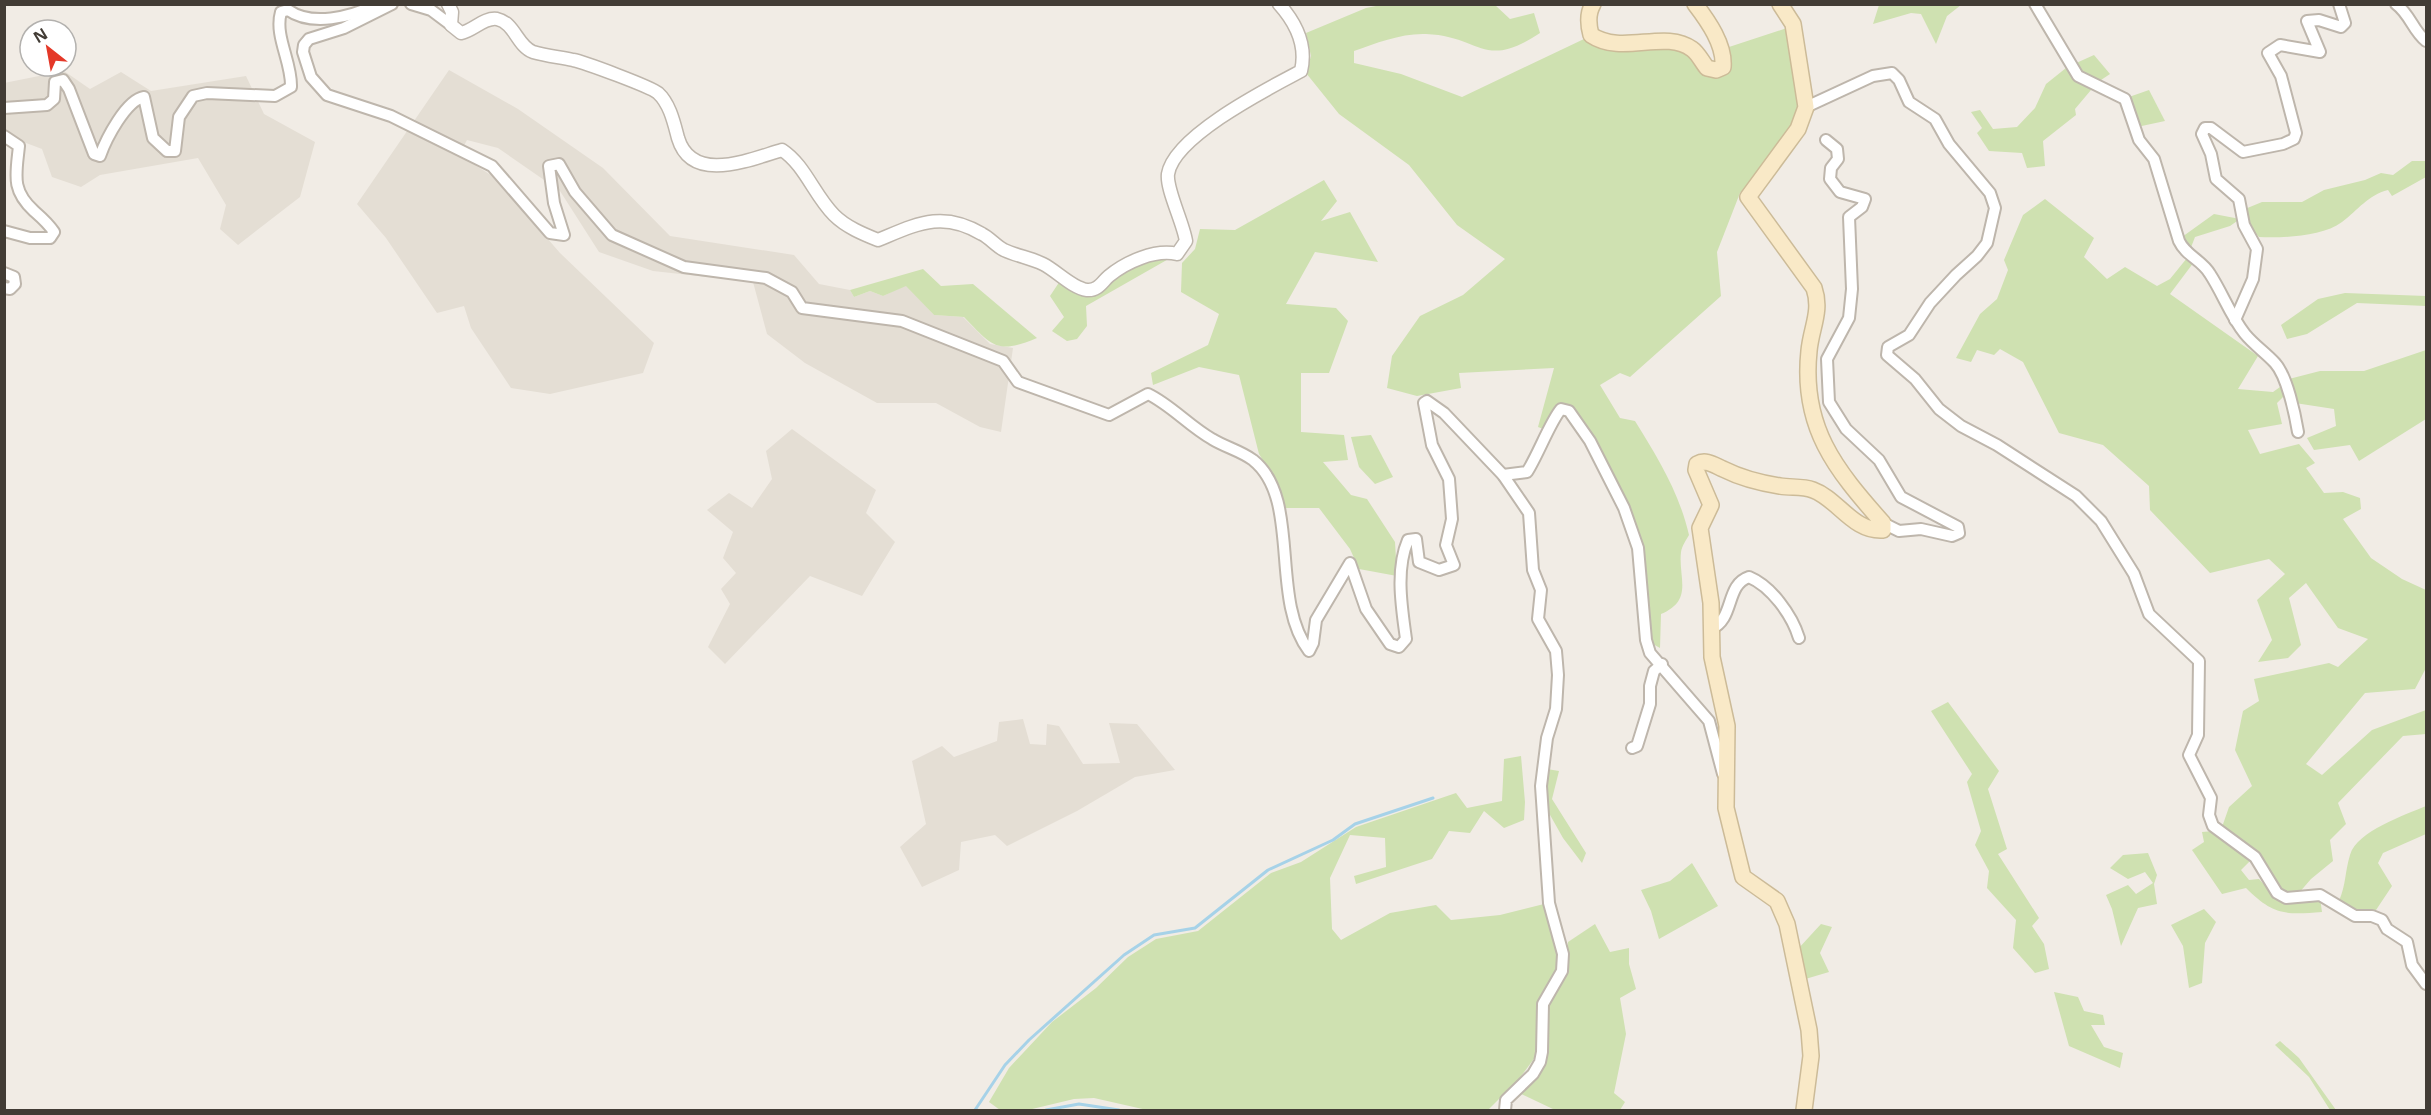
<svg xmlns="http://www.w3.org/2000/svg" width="2431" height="1115" viewBox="0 0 2431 1115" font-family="'Noto Sans',sans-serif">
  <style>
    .residential { fill: #e4ded4 }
    .green { fill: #cfe1b1 }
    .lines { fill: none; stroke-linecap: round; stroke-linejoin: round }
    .stream { stroke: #a6d2e8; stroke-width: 3 }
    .minor-casing { stroke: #beb6ac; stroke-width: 14 }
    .tertiary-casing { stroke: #beb6ac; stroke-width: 15 }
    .secondary-casing { stroke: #ccbb98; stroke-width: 18 }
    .minor { stroke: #fff; stroke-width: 10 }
    .tertiary { stroke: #fff; stroke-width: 12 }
    .secondary { stroke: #f9e9c7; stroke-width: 15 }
  </style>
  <rect width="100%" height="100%" fill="#f1ece5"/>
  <g class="residential">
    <polygon points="449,70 518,109 603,168 670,236 794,255 819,284 850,290 854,297 870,291 883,296 906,285 934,315 963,317 990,344 1013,348 1001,432 980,427 936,403 877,403 805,363 767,334 753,282 653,271 599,252 560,191 498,148 467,140 459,155 494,177 560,253 654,343 643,373 550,394 511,388 471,328 464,306 437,313 386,238 357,204"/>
    <polygon points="64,71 90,89 121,72 151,91 246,76 264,114 315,142 300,197 238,245 220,229 226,205 198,158 100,175 81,187 52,177 42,149 5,135 4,83"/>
    <polygon points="792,429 876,490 866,513 895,542 862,596 810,576 725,664 708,647 730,604 721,589 736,573 723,558 733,532 707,510 729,493 752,508 772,479 766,451"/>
    <polygon points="1023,719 1030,744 1046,745 1047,724 1059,726 1083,764 1120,763 1109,723 1137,724 1175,770 1135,777 1077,811 1007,846 995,835 961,842 959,870 922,887 900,847 926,824 912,761 942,746 954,757 997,741 999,722"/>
  </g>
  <g class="green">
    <path d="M1381 5H1495L1510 19 1534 13 1540 33C1483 71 1481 36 1426 34 1402 33 1376 43 1354 51V63L1401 74 1462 97 1584 39 1599 45 1685 49 1706 69 1730 60 1729 47 1787 28 1799 88 1798 109 1792 126 1763 169 1740 193 1717 252 1721 296 1630 377 1620 373 1600 385 1620 418 1635 421C1658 458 1679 492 1689 535 1686 540 1682 546 1681 552 1678 578 1694 600 1661 614L1660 648 1651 643 1643 547 1628 504 1584 423 1571 407 1546 430 1538 427 1554 368 1459 373 1461 388 1417 396 1387 388 1392 356 1420 316 1463 295 1505 259 1457 225 1409 165 1339 114 1306 73 1311 56 1306 33 1366 8Z"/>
    <polygon points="1879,5 1879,4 1961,5 1947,16 1936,44 1921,14 1911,13 1873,24"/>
    <polygon points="2094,55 2110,74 2095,84 2080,74 2074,64"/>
    <polygon points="2066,68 2091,90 2075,109 2076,115 2043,141 2045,166 2027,168 2022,153 1989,151 1977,133 1982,128 1971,112 1980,110 1993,129 2017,127 2035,108 2046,84"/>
    <polygon points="2149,90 2165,121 2137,127 2129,97"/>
    <path d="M2412 161H2426V177L2392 196 2388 190C2368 195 2358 210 2342 222 2322 237 2282 238 2259 237L2248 225 2245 209 2262 202H2302L2324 190 2365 180 2381 173 2393 175Z"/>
    <polygon points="1324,180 1337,201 1321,221 1350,212 1378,262 1315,252 1286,304 1336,308 1348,321 1329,373 1301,373 1301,432 1344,435 1348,460 1323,462 1351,495 1367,499 1395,542 1397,576 1359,569 1350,549 1319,508 1283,508 1274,478 1259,454 1239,375 1199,367 1153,385 1151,373 1208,345 1219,314 1181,292 1182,263 1195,249 1200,229 1235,230"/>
    <polygon points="2045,199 2094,238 2084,257 2107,279 2125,267 2157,286 2170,279 2187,258 2194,262 2170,294 2258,356 2238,389 2273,392 2280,387 2284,396 2277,403 2282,424 2248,430 2260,454 2299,444 2315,463 2306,468 2324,493 2343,492 2360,498 2361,509 2343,519 2371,558 2402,579 2426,590 2426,668 2415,689 2365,693 2306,764 2322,775 2372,730 2426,710 2426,734 2403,736 2338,803 2346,824 2330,840 2333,861 2311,879 2298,894 2286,894 2221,830 2229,807 2252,786 2235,750 2243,711 2259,701 2254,679 2329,663 2338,667 2368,639 2338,628 2306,583 2289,598 2301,645 2288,658 2258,662 2272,640 2257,600 2285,574 2269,559 2210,573 2150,510 2149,486 2103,445 2059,433 2023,362 2000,349 1994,355 1977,350 1971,362 1956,358 1980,314 1997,299 2008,270 2004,260 2023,215"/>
    <polygon points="2214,214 2240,219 2230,226 2195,237 2190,250 2182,237"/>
    <polygon points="1172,257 1086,306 1087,326 1077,339 1067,341 1052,331 1064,317 1050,296 1060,281 1083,294 1135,263"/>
    <path d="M923 269 941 286 973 284 1037 338C997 355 992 346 964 317L934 315 906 286 883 296 870 291 854 297 850 290Z"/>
    <polygon points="2345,293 2426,296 2426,306 2357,303 2307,334 2287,339 2281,325 2318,299"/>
    <polygon points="2426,350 2426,419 2359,461 2350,445 2314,450 2307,438 2336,426 2334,409 2295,403 2289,379 2320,371 2364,371"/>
    <polygon points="1371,435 1393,477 1375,484 1359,467 1351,437"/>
    <polygon points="1948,702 1999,771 1988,789 2007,849 1998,854 2039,918 2032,926 2044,944 2049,969 2035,973 2013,948 2016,920 1987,888 1989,871 1975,845 1981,831 1967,782 1972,774 1931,711"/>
    <polygon points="1521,756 1525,802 1524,820 1504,828 1484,811 1470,833 1449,831 1432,859 1356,884 1354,876 1386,867 1385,838 1350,835 1330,878 1332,929 1341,940 1390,913 1436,905 1451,920 1500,915 1544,904 1556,938 1557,968 1536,1013 1538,1043 1536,1056 1519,1079 1488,1110 1147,1110 1094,1098 1074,1099 1028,1110 1000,1110 989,1102 1009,1068 1052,1022 1096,988 1128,957 1156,939 1198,931 1271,873 1301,862 1356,827 1456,793 1467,808 1502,801 1504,759"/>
    <polygon points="1547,769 1559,771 1552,799 1586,853 1582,863 1563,838 1545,806"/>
    <path d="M2426 806V834L2383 853 2378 863 2392 886 2374 913 2354 912 2339 901C2346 885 2345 871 2350 855 2357 831 2405 815 2426 806Z"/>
    <path d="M2214 831 2251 860 2241 870 2249 880 2259 879 2271 892 2320 898 2322 912C2285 915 2273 915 2246 888L2222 894 2192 850 2204 842 2202 832Z"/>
    <polygon points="2148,853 2157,875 2154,884 2157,904 2138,908 2121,946 2112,909 2106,895 2128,885 2136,894 2153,883 2145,872 2128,879 2110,868 2123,855"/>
    <polygon points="1692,863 1718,906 1659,939 1651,911 1641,890 1670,881"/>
    <polygon points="2204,909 2216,922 2205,943 2202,983 2189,988 2183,946 2171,925"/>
    <polygon points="1595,924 1610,952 1629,948 1629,964 1636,989 1620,998 1626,1034 1614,1093 1625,1102 1620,1110 1555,1110 1517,1092 1535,1075 1546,1006 1556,994 1565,973 1568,942"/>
    <polygon points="1821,924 1832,927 1820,953 1829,972 1802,980 1798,949"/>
    <polygon points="2054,992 2078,997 2084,1011 2103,1015 2105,1025 2091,1025 2104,1047 2123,1053 2120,1068 2069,1046"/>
    <polygon points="2280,1041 2299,1058 2336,1110 2330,1110 2309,1077 2275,1045"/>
  </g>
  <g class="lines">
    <g class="stream">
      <polyline points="975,1110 1005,1065 1029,1040 1124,955 1154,935 1195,928 1268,870 1333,840 1355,824 1433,798"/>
      <polyline points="1046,1110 1079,1104 1119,1110"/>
    </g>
    <defs>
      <g id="minor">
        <path d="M392 4 344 28 309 39 304 45 303 52 311 77 327 95 391 116 492 166 550 233 564 235 554 203 549 166 559 164 575 192 612 235 684 267 766 278 792 292 802 308 902 321 1003 361 1018 382 1109 415 1148 394C1171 405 1189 426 1212 439 1225 447 1241 451 1253 460 1302 499 1269 598 1309 651L1313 643 1316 620 1350 563 1366 609 1390 644 1399 647 1406 639C1402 609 1395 570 1408 540L1416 539 1419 562 1439 570 1454 565 1446 545 1452 519 1449 479 1432 445 1424 403 1427 401 1444 413 1503 475 1529 513 1533 570 1541 590 1538 619 1556 651 1558 675 1556 709 1547 738 1541 786 1549 903 1563 954 1562 971 1543 1004 1542 1052 1540 1062 1533 1074 1506 1100 1505 1110"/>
        <polyline points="411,4 431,10 451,25"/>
        <path d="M2035 4 2078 76 2125 99 2139 140 2154 159 2179 241C2186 256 2202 260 2210 274 2223 294 2230 315 2245 334 2254 345 2266 353 2275 363 2287 376 2295 414 2298 432"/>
        <path d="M2396 4C2410 14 2413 31 2426 41"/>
        <polyline points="1806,107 1873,76 1892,73 1899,80 1909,102 1935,119 1949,144 1990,193 1995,208 1987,243 1977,256 1956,275 1930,303 1909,335 1888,347 1887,355 1915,379 1939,409 1961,426 1997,445 2076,496 2101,521 2134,574 2149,614 2199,661 2198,735 2189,755 2211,798 2209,815 2213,826 2255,857 2277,893 2286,898 2320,895 2355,916 2372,916 2382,920 2387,929 2407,942 2412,965 2426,984"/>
        <path d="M4 108 47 105 54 99 55 82 63 80 69 89 94 154 100 156C106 139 126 100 144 97L153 138 167 151H175L179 117 193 96 207 93 275 96 291 87C292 62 274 36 281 12L288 10C312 27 350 17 376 5"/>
        <path d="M4 136 19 146C16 175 11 190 34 211 42 218 48 223 54 232L50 238H30L4 231"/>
        <polyline points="1826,140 1837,149 1838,159 1831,168 1830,179 1840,192 1865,199 1862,207 1849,217 1852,289 1849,318 1827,359 1829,402 1846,429 1879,460 1901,497 1958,527 1959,533 1952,536 1921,529 1899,531 1883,523"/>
        <polyline points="4,273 14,277 15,284 10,289 4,288"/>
        <polyline points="2235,320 2253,279 2257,249 2244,225 2239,199 2216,179 2211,154 2202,134 2205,128 2211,128 2243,152 2283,144 2294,139 2296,133 2281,76 2268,53 2280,45 2320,52 2307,21 2319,20 2341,27 2345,23 2339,4"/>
        <path d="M1503 475 1527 472C1538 455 1550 422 1561 409L1569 411 1590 441 1624 508 1638 548 1646 640 1650 653 1709 721 1723 774"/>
        <path d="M1711 629C1735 619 1725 585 1749 577 1771 586 1792 615 1799 638"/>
        <polyline points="1632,748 1637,746 1650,704 1650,686 1654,671 1662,664"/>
      </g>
      <path id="tertiary" d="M448 4 452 12 451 25 461 33C473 31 484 17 497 19 515 23 517 46 533 52 547 56 559 57 573 60 584 62 651 87 658 93 670 104 674 123 678 138 692 185 751 159 782 150 805 165 814 195 834 215 846 227 863 234 878 240 917 224 942 210 982 234 990 238 996 246 1004 250 1017 256 1031 258 1043 264 1057 271 1072 288 1087 290 1098 291 1102 282 1109 276 1126 262 1155 249 1177 254L1186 241C1183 222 1166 189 1168 174 1174 136 1269 88 1301 71 1307 46 1297 24 1279 4"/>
      <g id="secondary">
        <path d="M1593 4C1587 14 1588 24 1591 35 1622 56 1665 29 1692 49 1698 53 1702 62 1707 68L1716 70 1723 67C1725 45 1708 21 1695 4"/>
        <path d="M1780 4 1793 24 1806 107 1798 129 1748 197 1814 288C1822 311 1811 328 1809 351 1801 427 1835 469 1883 523V530C1853 532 1838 499 1813 490 1802 486 1791 488 1780 486 1760 483 1741 478 1723 469 1714 465 1706 459 1697 464L1696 470 1711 505 1700 528 1711 603 1712 657 1727 726 1726 808 1743 877 1777 901 1787 924 1809 1030 1811 1056 1804 1110"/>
      </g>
    </defs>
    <use href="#minor" class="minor-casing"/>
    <use href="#tertiary" class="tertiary-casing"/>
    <use href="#secondary" class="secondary-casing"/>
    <use href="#minor" class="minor"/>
    <use href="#tertiary" class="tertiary"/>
    <use href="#secondary" class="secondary"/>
  </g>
  <rect width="2431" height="1115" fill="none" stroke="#423c35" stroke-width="12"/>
  <g transform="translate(48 48) rotate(329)"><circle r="28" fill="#ffffff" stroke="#b3b1ae" stroke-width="1.5"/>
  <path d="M0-4.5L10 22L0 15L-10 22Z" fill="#e43828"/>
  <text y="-9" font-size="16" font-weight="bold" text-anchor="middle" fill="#423c35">N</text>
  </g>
</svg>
